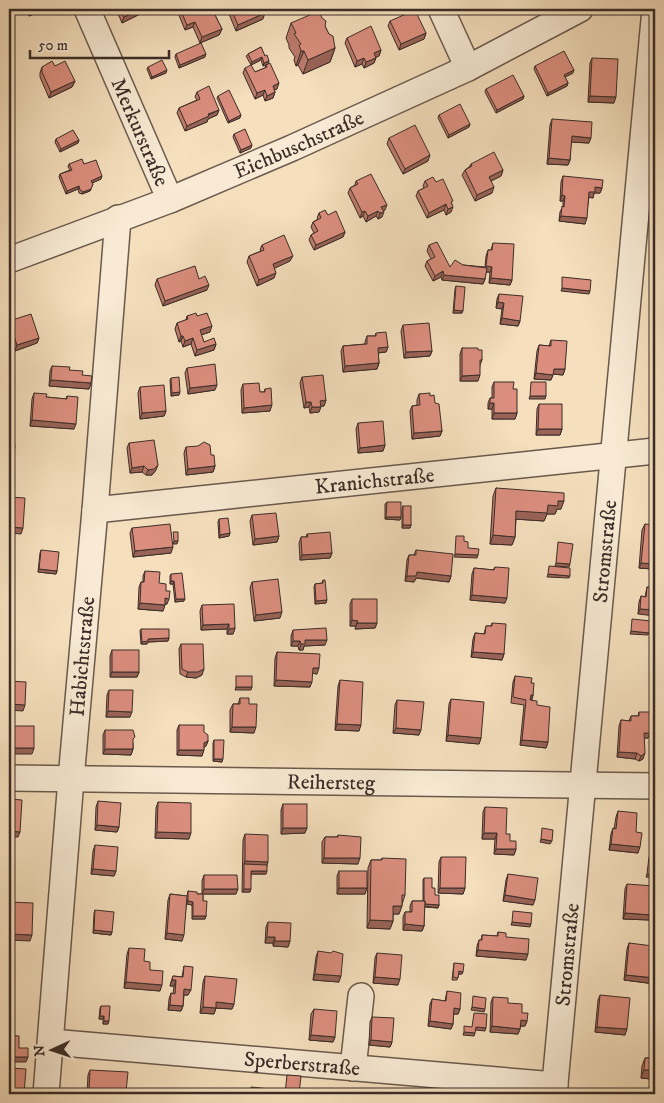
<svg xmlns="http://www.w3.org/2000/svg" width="664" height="1103" viewBox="0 0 664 1103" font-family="'IM FELL DW Pica',serif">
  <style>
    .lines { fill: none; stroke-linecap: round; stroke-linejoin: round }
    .minor-casing { stroke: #6a5a4d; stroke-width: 28 }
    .minor { stroke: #f8ead4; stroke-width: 25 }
    .wall { fill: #bc7a6c; stroke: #3b2d28 }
    .shaded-wall { fill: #996358; stroke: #3b2d28 }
    .building { fill: #db8e7e; stroke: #3b2d28 }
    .labels { text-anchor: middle; stroke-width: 5; stroke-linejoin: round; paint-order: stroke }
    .street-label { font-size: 21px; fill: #3b2d28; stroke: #f8ead4 }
  </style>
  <rect width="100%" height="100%" fill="#f5dfbd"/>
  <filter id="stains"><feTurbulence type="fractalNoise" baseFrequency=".004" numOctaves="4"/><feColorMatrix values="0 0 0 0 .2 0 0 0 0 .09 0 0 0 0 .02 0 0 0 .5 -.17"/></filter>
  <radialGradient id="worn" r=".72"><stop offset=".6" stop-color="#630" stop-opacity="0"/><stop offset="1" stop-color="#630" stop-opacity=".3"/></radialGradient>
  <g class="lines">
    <defs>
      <g id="minor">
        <path id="s1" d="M87 9 170 200"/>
        <polyline points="441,9 468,68"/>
        <path id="s2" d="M9 260 170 200 292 148 468 68 580 9"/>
        <path id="s3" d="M95 510 655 451"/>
        <path id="s4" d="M9 778 655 786"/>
        <path id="s5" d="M51 1042 555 1085"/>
        <polyline points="353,1068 361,996"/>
        <path id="s6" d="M46 1094 71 779 95 510 118 218"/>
        <path id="s7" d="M554 1094 655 9"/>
      </g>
    </defs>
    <use href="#minor" class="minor-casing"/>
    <use href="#minor" class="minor"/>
  </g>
  <g class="wall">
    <polygon points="26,9 46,9 29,16"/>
    <polygon points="116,9 142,9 140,14 122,23"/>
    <polygon points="180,9 212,9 222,29 219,35 200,43 193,27 185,30 178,13"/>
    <polygon points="231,9 263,19 236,31 229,14"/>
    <polygon points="390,21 426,33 424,39 399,50 388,26"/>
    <polygon points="291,23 325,26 335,48 330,62 303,74 298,65 296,66 294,60 295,57 289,48 289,45 286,38"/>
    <polygon points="347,38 381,50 379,56 376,57 374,63 364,68 362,64 355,67 345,43"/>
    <polygon points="261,47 268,64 277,89 274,90 275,92 273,98 265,101 263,95 255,99 243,73 245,68 255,72 265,68 266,65 263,66 261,60 251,65 246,56 248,54"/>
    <polygon points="176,54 205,57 179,68 175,57"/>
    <polygon points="592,58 614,103 588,102 590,63"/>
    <polygon points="55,66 75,81 72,87 49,98 40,77 40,73 42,67"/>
    <polygon points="535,66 573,73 565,77 568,83 567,86 547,96 534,69"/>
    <polygon points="148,67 166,73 151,79 147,69"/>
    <polygon points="486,89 524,96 523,99 496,113 485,92"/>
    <polygon points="197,92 219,110 217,115 208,119 207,122 185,131 177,113 179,108 197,100 195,97"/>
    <polygon points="218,96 240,118 228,123 217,98"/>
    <polygon points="439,115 470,124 469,127 448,138 438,118"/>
    <polygon points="552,119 589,143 571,142 570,160 568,165 547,164 550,125"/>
    <polygon points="234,134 251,148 240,153 233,137"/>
    <polygon points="389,138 428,161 403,174 387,144"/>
    <polygon points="56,139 79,140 78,143 60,152 55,142"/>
    <polygon points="69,164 84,164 101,179 92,183 93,184 90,191 82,194 79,193 78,189 66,194 59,177 60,174 70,170 68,167"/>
    <polygon points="471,164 503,170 501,176 491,181 492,193 475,201 462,175 465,170 469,167"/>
    <polygon points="563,176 602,188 600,193 594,193 593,198 589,197 585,224 559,221 560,212 563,206 563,201 560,201 561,182"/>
    <polygon points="356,181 385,210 383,211 382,217 378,219 376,216 366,222 363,216 360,218 348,193 350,188 355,185"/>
    <polygon points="425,181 436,182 452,204 451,212 446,215 444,210 427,218 416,196 418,191 424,188 423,186"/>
    <polygon points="319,213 328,215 345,232 343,237 314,250 309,240 311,235 314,233 311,227 313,222 318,219 317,218"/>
    <polygon points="493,243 512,280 510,285 489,283 490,272 486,272 485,279 483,284 442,280 441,277 433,281 425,266 427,261 431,259 427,251 429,245 450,267 463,265 485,267 486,256 488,250 491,250"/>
    <polygon points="262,245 290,261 274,268 274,278 257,286 247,262 249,256 261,251 260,250"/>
    <polygon points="157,279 207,290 163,306 155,285"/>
    <polygon points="456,286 462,313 453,313 455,289"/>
    <polygon points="499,294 520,321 518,326 500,324 502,309 496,308 497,299"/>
    <polygon points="187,316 197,316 210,332 201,335 204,342 216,344 214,350 195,356 191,344 183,347 181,341 179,342 175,329 177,323 186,320"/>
    <polygon points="9,321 39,338 37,343 15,351 11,339 9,339"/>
    <polygon points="403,325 432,351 430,356 404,358 401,331"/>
    <polygon points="376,333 388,347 386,352 378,353 379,363 377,369 343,372 341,351 343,346 365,344 365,342 367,336 375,336"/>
    <polygon points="551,340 565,369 563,375 553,374 551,380 534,379 537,351 539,345 549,346"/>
    <polygon points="462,348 478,350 482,360 480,365 478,381 460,381 460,354"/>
    <polygon points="52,366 69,370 82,375 91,383 89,389 49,386 50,371"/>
    <polygon points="187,368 215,390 188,394 185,373"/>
    <polygon points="302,377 326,400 324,406 321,406 319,412 310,413 309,407 304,408 300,383"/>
    <polygon points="171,378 179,395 171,396 170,380"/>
    <polygon points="494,382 513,389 517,413 515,419 492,419 492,409 488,409 488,403 490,398 492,398 492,387"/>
    <polygon points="243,384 260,392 264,392 265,389 270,411 242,413 241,390"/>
    <polygon points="140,387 166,411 164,416 140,419 138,393"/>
    <polygon points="34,393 46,397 66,399 67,396 74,429 30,426 32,399"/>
    <polygon points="419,394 430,396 435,403 442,431 440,436 412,439 410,411 412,406 417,405 417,400"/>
    <polygon points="539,404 562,429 560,435 536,435 537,409"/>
    <polygon points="358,423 385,445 383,451 358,453 356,429"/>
    <polygon points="129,443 156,470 152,475 146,475 142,472 130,473 127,448"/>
    <polygon points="186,447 211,455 215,466 213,472 186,475 184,453"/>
    <polygon points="496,488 561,509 557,509 555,514 547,514 544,521 516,519 515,537 512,545 490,544 493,496"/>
    <polygon points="387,502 401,517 400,520 385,519 385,504"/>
    <polygon points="403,506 411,525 410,528 402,528 402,509"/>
    <polygon points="252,515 279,536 277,542 253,545 250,521"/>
    <polygon points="219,519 230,533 229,536 219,538 218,522"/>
    <polygon points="645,524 652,569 639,568 642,530"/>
    <polygon points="132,528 171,553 133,557 130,533"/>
    <polygon points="307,534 332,553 330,558 300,560 299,543 301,537 306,537"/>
    <polygon points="41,550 57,571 56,574 38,572 40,553"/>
    <polygon points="416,550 451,576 449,582 416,578 414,582 405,581 407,560 409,555 414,555"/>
    <polygon points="495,567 505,603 470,600 472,574 474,568 493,570"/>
    <polygon points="145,571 166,591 167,604 165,604 163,611 138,609 139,587 141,582 143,582 143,576"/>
    <polygon points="171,574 184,601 175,602 173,584 170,584 170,576"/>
    <polygon points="323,580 326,603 315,604 314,587 315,584 322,583"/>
    <polygon points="252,582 280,618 254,621 250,588"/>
    <polygon points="647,587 655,588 638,614 639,602 641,596 645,597"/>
    <polygon points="352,599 377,623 375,628 355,629 356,626 350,626 350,604"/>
    <polygon points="202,605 235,628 233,634 227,634 227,629 201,630 200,611"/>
    <polygon points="492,623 504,654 502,660 471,657 473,639 475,633 484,634 486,626 491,626"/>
    <polygon points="141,629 169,638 168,641 148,642 147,644 141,644 140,631"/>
    <polygon points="293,630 325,645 304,646 303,650 299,650 298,646 291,646 291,636"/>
    <polygon points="181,644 202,675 196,678 186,677 180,674 179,649"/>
    <polygon points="112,650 139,672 137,677 110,677 110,656"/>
    <polygon points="277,652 317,674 312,673 310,687 274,686 275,658"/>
    <polygon points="515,676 531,683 533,695 532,700 548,742 546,748 520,745 524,705 511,703 513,682"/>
    <polygon points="340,680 359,731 335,730 338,686"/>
    <polygon points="109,690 130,717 106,717 107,695"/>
    <polygon points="240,698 249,704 254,733 230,732 230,710 233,704 238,704"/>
    <polygon points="451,699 481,738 479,744 446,741 449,704"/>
    <polygon points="397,700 419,735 393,733 395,705"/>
    <polygon points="639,712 650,733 648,738 644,738 643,759 639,761 635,759 617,757 619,726 621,720 629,721 631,716 638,716"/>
    <polygon points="179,725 204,732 208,741 206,746 204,747 202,756 177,755 177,730"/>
    <polygon points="105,730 133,743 133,749 131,755 103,754 103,735"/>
    <polygon points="214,740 222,762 213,761 213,743"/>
    <polygon points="98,801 119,827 117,832 95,830 96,807"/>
    <polygon points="158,802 189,839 155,838 156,808"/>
    <polygon points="283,804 305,833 281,834 281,810"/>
    <polygon points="485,807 506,834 510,841 516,849 514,855 494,854 495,839 482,839 483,812"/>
    <polygon points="618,811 636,832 638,853 609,850 611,834 613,828 614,829 616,817"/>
    <polygon points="245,834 267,865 266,874 251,874 250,892 242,892 243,840"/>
    <polygon points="338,835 358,864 322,863 322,842 325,837 337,837"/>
    <polygon points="95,845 116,871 114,876 91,874 93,851"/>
    <polygon points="441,857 465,888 463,894 438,893 439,862"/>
    <polygon points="382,858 405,895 399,914 393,914 393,921 390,929 367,928 368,868 371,860 381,860"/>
    <polygon points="339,871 367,888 365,894 337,894 337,876"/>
    <polygon points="508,874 533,905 503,901 506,880"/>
    <polygon points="204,875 236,894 203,894 203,901 206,916 205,919 192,919 192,905 187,904 187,899 182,941 165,939 168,900 170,894 187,896 188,891 197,894 202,894 202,881"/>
    <polygon points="424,878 432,888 439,905 438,908 424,907 424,926 422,931 403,930 403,917 405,912 410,912 410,906 412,901 423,901 423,880"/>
    <polygon points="627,884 650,920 623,919 625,889"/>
    <polygon points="95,910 112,932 111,935 93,933 94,913"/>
    <polygon points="268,922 290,941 288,947 273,946 273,943 265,943 266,927"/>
    <polygon points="498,932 506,937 526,960 476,956 477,946 479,940 481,940 482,935 497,936"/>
    <polygon points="629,943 651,956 655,957 655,984 624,980 627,949"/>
    <polygon points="129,948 144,961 150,970 160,991 124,988 127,954"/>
    <polygon points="318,951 339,982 313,980 316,957"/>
    <polygon points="377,953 398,985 373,983 375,958"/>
    <polygon points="454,963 462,974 459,974 457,980 452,980"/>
    <polygon points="184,966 188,995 184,995 183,1006 181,1011 168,1010 169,999 171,993 173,994 174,986 170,986 171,982 173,976 182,977"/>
    <polygon points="205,976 234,1004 232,1009 216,1008 214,1014 200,1013 203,982"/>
    <polygon points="447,991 460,1009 458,1014 453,1014 453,1024 451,1029 428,1026 430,1004 432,999 445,1001"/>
    <polygon points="600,995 625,1035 595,1032 598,1000"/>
    <polygon points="493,997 508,1003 522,1013 527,1021 525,1026 521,1026 518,1034 490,1032 491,1002"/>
    <polygon points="101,1006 108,1024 103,1024 103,1019 99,1019 100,1008"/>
    <polygon points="314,1009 335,1037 333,1042 309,1040 311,1014"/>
    <polygon points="372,1017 392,1042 390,1047 369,1045 370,1022"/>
    <polygon points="655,1054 655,1094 650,1094 651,1079 641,1078 642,1066 645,1058 654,1058"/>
    <polygon points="90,1070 126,1094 87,1094 88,1075"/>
  </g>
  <g class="shaded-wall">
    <polygon points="36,9 46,9 29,16 31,11"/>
    <polygon points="142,9 140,14 122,23 124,17"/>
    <polygon points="265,13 263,19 236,31 238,25"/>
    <polygon points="195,22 193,27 185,30 187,25"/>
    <polygon points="222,29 219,35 200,43 202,37"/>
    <polygon points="426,33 424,39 399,50 401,44"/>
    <polygon points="335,48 330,62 303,74 308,60"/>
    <polygon points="381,50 379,56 372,59 374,53"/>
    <polygon points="301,51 304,51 298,65 296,66"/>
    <polygon points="206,54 205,57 179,68 180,65"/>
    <polygon points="262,57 261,60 251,65 252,62"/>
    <polygon points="364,58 362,64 355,67 357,61"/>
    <polygon points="376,58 374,63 364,68 366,62"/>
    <polygon points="269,61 268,64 263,66 264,63"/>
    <polygon points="167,70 166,73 151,79 152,77"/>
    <polygon points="574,70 573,73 563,78 564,75"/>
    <polygon points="75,81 72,87 49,98 51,92"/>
    <polygon points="279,83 277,89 271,92 273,86"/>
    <polygon points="568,83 567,86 547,96 548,93"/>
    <polygon points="265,90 263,95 255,99 257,93"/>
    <polygon points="275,92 273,98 265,101 267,96"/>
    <polygon points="524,96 523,99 496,113 497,110"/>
    <polygon points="590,96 616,97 614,103 588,102"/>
    <polygon points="219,110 217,115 208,119 207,122 185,131 187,126"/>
    <polygon points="241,115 240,118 228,123 229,121"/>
    <polygon points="470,124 469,127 448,138 449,135"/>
    <polygon points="572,136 591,138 589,143 569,142"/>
    <polygon points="79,140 78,143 60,152 61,149"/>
    <polygon points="252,145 251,148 240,153 241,150"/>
    <polygon points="430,155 428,161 403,174 405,169"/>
    <polygon points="549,158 570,160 568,165 547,164"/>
    <polygon points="503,170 501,176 487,183 489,177"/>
    <polygon points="102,176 101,179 90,184 91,181"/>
    <polygon points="79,186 78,189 66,194 67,191"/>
    <polygon points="494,187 492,193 475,201 477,195"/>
    <polygon points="595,187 602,188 600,193 594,193 593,198 587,197 589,192"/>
    <polygon points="91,189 90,191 82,194 83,192"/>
    <polygon points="562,195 565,196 563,201 560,201"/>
    <polygon points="446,204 444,210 427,218 429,213"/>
    <polygon points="387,205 385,210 379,213 381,207"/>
    <polygon points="453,207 451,212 446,215 448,209"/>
    <polygon points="365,211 363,216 360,218 362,212"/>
    <polygon points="378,211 376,216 366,222 368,216"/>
    <polygon points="384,212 382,217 378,219 380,213"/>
    <polygon points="561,216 587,218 585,224 559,221"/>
    <polygon points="345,232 343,237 314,250 316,245"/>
    <polygon points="293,256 290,261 271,270 273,264"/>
    <polygon points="486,266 492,267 490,272 484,272"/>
    <polygon points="443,271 441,277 433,281 435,276"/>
    <polygon points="276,273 274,278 257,286 259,280"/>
    <polygon points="444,275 485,279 483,284 442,280"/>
    <polygon points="491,278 512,280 510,285 489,283"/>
    <polygon points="209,285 207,290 163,306 165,301"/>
    <polygon points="562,288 590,291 589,294 561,291"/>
    <polygon points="498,302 504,303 502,309 496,308"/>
    <polygon points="454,310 463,311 462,313 453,313"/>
    <polygon points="502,318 520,321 518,326 500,324"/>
    <polygon points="212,326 210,332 198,336 200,330"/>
    <polygon points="13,333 11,339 9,339 9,334"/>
    <polygon points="181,336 183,336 181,341 179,342"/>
    <polygon points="39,338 37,343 15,351 17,345"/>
    <polygon points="193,338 191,344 183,347 185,341"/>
    <polygon points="216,344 214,350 195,356 197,350"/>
    <polygon points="388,347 386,352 376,353 378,348"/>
    <polygon points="432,351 430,356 404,358 406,352"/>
    <polygon points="379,363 377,369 343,372 345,366"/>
    <polygon points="554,369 565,369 563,375 552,374"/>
    <polygon points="536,373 553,375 551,380 534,379"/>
    <polygon points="480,375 478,381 460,381 462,376"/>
    <polygon points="51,380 91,383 89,389 49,386"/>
    <polygon points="217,385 215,390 188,394 190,388"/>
    <polygon points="180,392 179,395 171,396 172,393"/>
    <polygon points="530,396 546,396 545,399 529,399"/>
    <polygon points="326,400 324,406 318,406 320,401"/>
    <polygon points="306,402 311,402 309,407 304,408"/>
    <polygon points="490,403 494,403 492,409 488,409"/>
    <polygon points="272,405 270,411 242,413 244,408"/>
    <polygon points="312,407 321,407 319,412 310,413"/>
    <polygon points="166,411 164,416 140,419 142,413"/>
    <polygon points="494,413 517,413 515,419 492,419"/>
    <polygon points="32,420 76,424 74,429 30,426"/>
    <polygon points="538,429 562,429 560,435 536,435"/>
    <polygon points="442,431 440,436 412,439 414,433"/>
    <polygon points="385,445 383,451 358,453 360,448"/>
    <polygon points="158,465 156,470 152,475 146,475 148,470"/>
    <polygon points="144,466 142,472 130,473 132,468"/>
    <polygon points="215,466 213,472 186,475 188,469"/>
    <polygon points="9,478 12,479 10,484 9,484"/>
    <polygon points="558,501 564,501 561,509 557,509 555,514 547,514 544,521 513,519 516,511 548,505"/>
    <polygon points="386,517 401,517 400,520 385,519"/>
    <polygon points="403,525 411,525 410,528 402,528"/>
    <polygon points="9,527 23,528 21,534 9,533"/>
    <polygon points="230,533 229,536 219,538 220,535"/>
    <polygon points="493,535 515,537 512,545 490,544"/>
    <polygon points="279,536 277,542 253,545 255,539"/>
    <polygon points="174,541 178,541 177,544 173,544"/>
    <polygon points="173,547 171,553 133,557 135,551"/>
    <polygon points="332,553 330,558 300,560 302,555"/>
    <polygon points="455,554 478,555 477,558 454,557"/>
    <polygon points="556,563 570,564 569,567 555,566"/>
    <polygon points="641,563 654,564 652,569 639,568"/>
    <polygon points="39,569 57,571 56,574 38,572"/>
    <polygon points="417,572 451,576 449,582 416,578 414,582 405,581 407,576"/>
    <polygon points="548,574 570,576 569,578 547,577"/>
    <polygon points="171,581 174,581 173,584 170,584"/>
    <polygon points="472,595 507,598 505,603 470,600"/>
    <polygon points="165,598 169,599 167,604 163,604"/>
    <polygon points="176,599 185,599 184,601 175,602"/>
    <polygon points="327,600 326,603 315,604 316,601"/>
    <polygon points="140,603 165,605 163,611 138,609"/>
    <polygon points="640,609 655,610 655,616 638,614"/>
    <polygon points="282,612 280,618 254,621 256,615"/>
    <polygon points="352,620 358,621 356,626 350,626"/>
    <polygon points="357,623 377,623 375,628 355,629"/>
    <polygon points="229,624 227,629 201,630 203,625"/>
    <polygon points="235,628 233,634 227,634 229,629"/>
    <polygon points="631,631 649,633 648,635 630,634"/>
    <polygon points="169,638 168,641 148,642 147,644 141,644 142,642 148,639"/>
    <polygon points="305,640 327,640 325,645 304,646 303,650 299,650 301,644"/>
    <polygon points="293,641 300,641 298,646 291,646"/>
    <polygon points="473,652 504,654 502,660 471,657"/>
    <polygon points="9,665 11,665 9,672"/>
    <polygon points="313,668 319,668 317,674 311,673"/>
    <polygon points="204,669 202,675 196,678 186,677 188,672"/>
    <polygon points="112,672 139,672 137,677 110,677"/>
    <polygon points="276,680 312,682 310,687 274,686"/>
    <polygon points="236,687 252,687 251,690 235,690"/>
    <polygon points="531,695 533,695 531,701 529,701"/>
    <polygon points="9,704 25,705 23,711 9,710"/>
    <polygon points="108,711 132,712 130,717 106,717"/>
    <polygon points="337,724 361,725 359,731 335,730"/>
    <polygon points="232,727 256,727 254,733 230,732"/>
    <polygon points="396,728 421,730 419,735 393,733"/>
    <polygon points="644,733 650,733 648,738 642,738"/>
    <polygon points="448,735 481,738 479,744 446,741"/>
    <polygon points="522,740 548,742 546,748 520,745"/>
    <polygon points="208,741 206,746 202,749 204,743"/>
    <polygon points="9,748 34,748 32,754 9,754"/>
    <polygon points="105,749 133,749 131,755 103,754"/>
    <polygon points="179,750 204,750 202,756 177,755"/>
    <polygon points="619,752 637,753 635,759 617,757"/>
    <polygon points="645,753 643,759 639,761 641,756"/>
    <polygon points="214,759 223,759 222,762 213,761"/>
    <polygon points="97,825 119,827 117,832 95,830"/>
    <polygon points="283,828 307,828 305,833 281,834"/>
    <polygon points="9,831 20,832 18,837 9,837"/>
    <polygon points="157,832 191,833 189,839 155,838"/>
    <polygon points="484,833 497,833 495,839 482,839"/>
    <polygon points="541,839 552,841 550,844 540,842"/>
    <polygon points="611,844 640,847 638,853 609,850"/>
    <polygon points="496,849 516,849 514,855 494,854"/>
    <polygon points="324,858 360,858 358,864 322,863"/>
    <polygon points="245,861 268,862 266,868 244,864"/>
    <polygon points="93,869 116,871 114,876 91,874"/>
    <polygon points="251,871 267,871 266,874 250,874"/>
    <polygon points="647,874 655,875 655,878 646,877"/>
    <polygon points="339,888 367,888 365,894 337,894"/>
    <polygon points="440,888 465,888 463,894 438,893"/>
    <polygon points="204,889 238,889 236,894 202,894"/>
    <polygon points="244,889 251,889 250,892 242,892"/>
    <polygon points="505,895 535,900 533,905 503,901"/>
    <polygon points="188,901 193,902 192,905 187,904"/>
    <polygon points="424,904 439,905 438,908 423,906"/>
    <polygon points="393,906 402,906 399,914 390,914"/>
    <polygon points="625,913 652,915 650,920 623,919"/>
    <polygon points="193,916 206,916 205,919 192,919"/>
    <polygon points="370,920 393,921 390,929 367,928"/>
    <polygon points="512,922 531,924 530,927 511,925"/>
    <polygon points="405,924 424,926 422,931 403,930"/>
    <polygon points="94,930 112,932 111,935 93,933"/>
    <polygon points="167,933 184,935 182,941 165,939"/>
    <polygon points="9,934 32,935 30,941 9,940"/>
    <polygon points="267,937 275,937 273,943 265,943"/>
    <polygon points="275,941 290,941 288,947 273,946"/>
    <polygon points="478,950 528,954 526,960 476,956"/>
    <polygon points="459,971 463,972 462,974 458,974"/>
    <polygon points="315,974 341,976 339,982 313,980"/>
    <polygon points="626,975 655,978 655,984 624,980"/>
    <polygon points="375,977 400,979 398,985 373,983"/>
    <polygon points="172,980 176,980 174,986 170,986"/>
    <polygon points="126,982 162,985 160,991 124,988"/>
    <polygon points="184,989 191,990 188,995 182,995"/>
    <polygon points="216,1002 234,1004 232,1009 214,1008"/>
    <polygon points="170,1005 183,1006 181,1011 168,1010"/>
    <polygon points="203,1007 216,1008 214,1014 200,1013"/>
    <polygon points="472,1007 485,1009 484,1012 471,1010"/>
    <polygon points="454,1008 460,1009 458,1014 452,1014"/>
    <polygon points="100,1016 104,1016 103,1019 99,1019"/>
    <polygon points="521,1020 527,1021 525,1026 519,1026"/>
    <polygon points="104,1021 109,1021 108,1024 103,1024"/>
    <polygon points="430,1021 453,1024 451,1029 428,1026"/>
    <polygon points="492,1026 520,1029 518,1034 490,1032"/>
    <polygon points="476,1027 486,1028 485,1031 475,1030"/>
    <polygon points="597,1027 627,1029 625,1035 595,1032"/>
    <polygon points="464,1032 475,1033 474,1036 463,1035"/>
    <polygon points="311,1035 335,1037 333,1042 309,1040"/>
    <polygon points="371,1040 392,1042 390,1047 369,1045"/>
    <polygon points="9,1057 28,1057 26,1062 9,1062"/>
    <polygon points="644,1070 654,1070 651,1079 641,1078"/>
    <polygon points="89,1089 126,1092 126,1094 87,1094"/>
  </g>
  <g class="building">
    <polygon points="120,9 142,9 124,17"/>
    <polygon points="180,9 212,9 222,29 202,37 195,22 187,25"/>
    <polygon points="231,9 263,9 265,13 238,25"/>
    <polygon points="415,10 426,33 401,44 390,21"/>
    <polygon points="319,11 322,18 326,21 325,26 329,34 333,36 335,48 308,60 304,51 301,51 299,45 301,44 294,34 296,33 291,23"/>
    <polygon points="371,26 381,50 374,53 376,58 366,62 364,58 357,61 347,38"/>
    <polygon points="201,43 206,54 180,65 176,54"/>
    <polygon points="261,47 265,56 267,55 269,61 264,63 262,57 252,62 248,54"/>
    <polygon points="564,51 574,70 564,75 568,83 548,93 535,66"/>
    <polygon points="592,58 618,59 616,97 590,96"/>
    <polygon points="162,60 167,70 152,77 148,67"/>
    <polygon points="52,61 55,66 65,61 75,81 51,92 42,72 42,67"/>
    <polygon points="270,63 279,83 273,86 275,92 267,96 265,90 257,93 245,68 251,65 255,72 267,67 266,65"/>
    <polygon points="513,75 524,96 497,110 486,89"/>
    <polygon points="209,86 219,110 208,114 209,116 187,126 179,108 200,99 197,92"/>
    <polygon points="229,90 241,115 229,121 218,96"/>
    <polygon points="460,104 470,124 449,135 439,115"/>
    <polygon points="552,119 592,122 591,138 572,136 570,160 549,158"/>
    <polygon points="415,125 430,155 405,169 389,138"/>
    <polygon points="245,129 252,145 241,150 234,134"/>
    <polygon points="73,130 79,140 61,149 56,139"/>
    <polygon points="494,152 503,170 489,177 494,187 477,195 465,170 472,166 471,164"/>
    <polygon points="82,159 84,164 96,160 102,176 91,181 93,184 91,189 83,192 80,190 79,186 67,191 60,174 72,170 69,164"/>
    <polygon points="371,174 387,205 381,207 384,212 380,213 378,211 368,216 365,211 362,212 350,188 358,184 356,181"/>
    <polygon points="563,176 603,180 602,188 595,187 595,192 589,192 587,218 561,216 562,206 564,207 565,196 562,195"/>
    <polygon points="433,177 436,182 443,179 453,201 451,202 453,207 448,209 446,204 429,213 418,191 428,186 425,181"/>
    <polygon points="325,210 328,215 336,211 345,232 316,245 311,235 318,231 313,222 321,218 319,213"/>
    <polygon points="284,235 293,256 273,264 276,273 259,280 249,256 264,250 262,245"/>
    <polygon points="437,242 450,267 455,260 463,265 487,268 485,279 444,275 443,271 435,276 427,261 435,257 429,245"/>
    <polygon points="493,243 514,244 512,280 491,278 492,267 486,266 488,250 492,250"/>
    <polygon points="195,266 199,279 205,276 209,285 165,301 157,279"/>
    <polygon points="562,277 591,280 590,291 562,288"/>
    <polygon points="456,286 465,287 463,311 454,310"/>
    <polygon points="499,294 523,296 520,321 502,318 504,303 498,302"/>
    <polygon points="196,313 197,316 207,313 212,326 200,330 204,342 214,338 216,344 197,350 193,338 185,341 183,336 181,336 177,323 188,319 187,316"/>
    <polygon points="31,314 39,338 17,345 13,333 9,334 9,326 10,325 9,321"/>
    <polygon points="429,323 432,351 406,352 403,325"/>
    <polygon points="386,332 388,347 378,348 379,363 345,366 343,346 367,344 367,336 376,336 376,333"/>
    <polygon points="551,340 567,341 565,369 554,369 553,375 536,373 539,345 551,346"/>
    <polygon points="462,348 478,348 478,350 482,350 482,360 480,360 480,375 462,376"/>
    <polygon points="215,364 217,385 190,388 187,368"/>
    <polygon points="52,366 70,367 69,370 83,371 82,375 92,376 91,383 51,380"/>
    <polygon points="323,375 326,400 320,401 321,407 312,407 311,402 306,402 302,377"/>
    <polygon points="179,377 180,392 172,393 171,378"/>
    <polygon points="494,382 514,382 513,389 517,389 517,413 494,413 494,403 490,403 490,398 494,398"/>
    <polygon points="531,382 546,382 546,396 530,396"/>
    <polygon points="259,383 260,392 265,392 265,389 271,388 272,405 244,408 243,384"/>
    <polygon points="164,385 166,411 142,413 140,387"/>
    <polygon points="34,393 47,394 46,397 67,399 67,396 78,397 76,424 32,420"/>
    <polygon points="430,393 430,396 434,395 435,403 439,404 442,431 414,433 412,406 420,405 419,394"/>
    <polygon points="539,404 562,404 562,429 538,429"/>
    <polygon points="383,421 385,445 360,448 358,423"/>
    <polygon points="154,440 158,465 154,469 148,470 144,466 132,468 129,443"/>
    <polygon points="204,442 210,445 211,455 214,455 215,466 188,469 186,447 198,446"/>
    <polygon points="9,444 15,445 12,479 9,478"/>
    <polygon points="496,488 564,493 564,501 558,501 558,506 548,505 547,513 516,511 515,537 493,535"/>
    <polygon points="9,497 25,498 23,528 9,527"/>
    <polygon points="387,502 401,502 401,517 386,517"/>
    <rect x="403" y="506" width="8" height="19"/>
    <polygon points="276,513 279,536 255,539 252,515"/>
    <polygon points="228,518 230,533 220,535 219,519"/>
    <polygon points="170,524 173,547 135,551 132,528"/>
    <polygon points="645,524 655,525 655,555 654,564 641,563"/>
    <polygon points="173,532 178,532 178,541 174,541"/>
    <polygon points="330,532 332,553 302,555 301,537 308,537 307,534"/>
    <polygon points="456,536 464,536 464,541 468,542 468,548 479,549 478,555 455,554"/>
    <polygon points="558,542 573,544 570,564 556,563"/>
    <polygon points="41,550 59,552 57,571 39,569"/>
    <polygon points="416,550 453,554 451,576 417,572 416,576 407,576 409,555 416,555"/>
    <polygon points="549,566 570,568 570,576 548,574"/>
    <polygon points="495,567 509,568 507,598 472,595 474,568 494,570"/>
    <polygon points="145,571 160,572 159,583 166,584 166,591 170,591 169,599 165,598 165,605 140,603 141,582 144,582"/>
    <polygon points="182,573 185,599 176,599 174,581 171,581 171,574"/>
    <polygon points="278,579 282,612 256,615 252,582"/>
    <polygon points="323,580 325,580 327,600 316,601 315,584 323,583"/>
    <polygon points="647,587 655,588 655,610 640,609 641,596 646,597"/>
    <polygon points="352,599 377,599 377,623 357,623 358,621 352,620"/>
    <polygon points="234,604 235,628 229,629 229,624 203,625 202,605"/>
    <polygon points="632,619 651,621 649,633 631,631"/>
    <polygon points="492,623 506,624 504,654 473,652 475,633 485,634 486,626 492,626"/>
    <polygon points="326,628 327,640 305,640 305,644 301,644 300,641 293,641 293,630"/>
    <polygon points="141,629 169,629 169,638 148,639 148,641 142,642"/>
    <polygon points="181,644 203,644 204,669 198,672 188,672 182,669"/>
    <rect x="112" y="650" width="27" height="22"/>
    <polygon points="277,652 320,654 319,668 313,668 312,682 276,680"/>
    <polygon points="9,656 12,656 11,665 9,665"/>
    <rect x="236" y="676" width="16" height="11"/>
    <polygon points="515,676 532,678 531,683 534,683 533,695 531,695 530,700 537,701 537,705 550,707 548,742 522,740 526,700 513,697"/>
    <polygon points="340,680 363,682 361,725 337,724"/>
    <polygon points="9,681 26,682 25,705 9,704"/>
    <polygon points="109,690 133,690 132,712 108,711"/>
    <polygon points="240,698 249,698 249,704 257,704 256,727 232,727 233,704 240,704"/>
    <polygon points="451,699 484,702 481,738 448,735"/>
    <polygon points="397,700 424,702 421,730 396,728"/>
    <polygon points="639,712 652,712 650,733 644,733 645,753 641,756 637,753 619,752 621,720 631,721 631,716 639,716"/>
    <polygon points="179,725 204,725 204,732 208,735 208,741 204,743 204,750 179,750"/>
    <rect x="9" y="726" width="25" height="22"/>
    <polygon points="105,730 133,730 135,737 133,739 133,749 105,749"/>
    <polygon points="214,740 224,740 223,759 214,759"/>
    <polygon points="9,799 22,800 20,832 9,831"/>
    <polygon points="98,801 121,803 119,827 97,825"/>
    <polygon points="158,802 191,803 191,833 157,832"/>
    <rect x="283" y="804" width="24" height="24"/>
    <polygon points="485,807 507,808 506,834 510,834 510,841 516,841 516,849 496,849 497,833 484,833"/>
    <polygon points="618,811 637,813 636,832 642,833 640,847 611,844 613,828 616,829"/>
    <polygon points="542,828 553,830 552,841 541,839"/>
    <polygon points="245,834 268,835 268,862 245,861"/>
    <polygon points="338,835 361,837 360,858 324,858 325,837 338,837"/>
    <polygon points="95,845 118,847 116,871 93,869"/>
    <polygon points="9,846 12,846 10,873 9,873"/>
    <polygon points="441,857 466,857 465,888 440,888"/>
    <polygon points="649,857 655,858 655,875 647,874"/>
    <polygon points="382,858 406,859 405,895 402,895 402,906 393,906 393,921 370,920 371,860 382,860"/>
    <polygon points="244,864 267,865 267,871 251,871 251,889 244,889"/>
    <rect x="339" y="871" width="28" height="17"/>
    <polygon points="508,874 538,878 535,900 505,895"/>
    <polygon points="204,875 237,875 238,889 204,889"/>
    <polygon points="424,878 432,878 432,888 435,888 435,895 439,895 439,905 425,904 425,901 424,901"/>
    <polygon points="627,884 654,886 652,915 625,913"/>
    <polygon points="188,891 197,892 197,894 203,894 203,901 207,901 206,916 193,916 193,902 188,901"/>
    <polygon points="170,894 187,896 184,935 167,933"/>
    <polygon points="412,901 425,901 424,926 405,924 405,912 412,912"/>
    <polygon points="9,902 33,903 32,935 9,934"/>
    <polygon points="95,910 114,912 112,932 94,930"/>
    <polygon points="513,911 532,913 531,924 512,922"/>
    <polygon points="268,922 291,923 290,941 275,941 275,937 267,937"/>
    <polygon points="498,932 506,933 506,937 529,939 528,954 478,950 479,940 482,940 482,935 498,936"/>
    <polygon points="629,943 653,946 651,956 655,957 655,978 626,975"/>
    <polygon points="129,948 145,949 144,961 150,962 150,970 163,971 162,985 126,982"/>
    <polygon points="318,951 331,953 333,951 343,954 341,976 315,974"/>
    <polygon points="377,953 402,955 400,979 375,977"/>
    <polygon points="454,963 464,964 463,972 459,971 458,978 453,977"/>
    <polygon points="184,966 193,967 191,990 184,989 183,1006 170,1005 171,993 175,994 176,980 172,980 173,976 183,977"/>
    <polygon points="205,976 237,979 234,1004 216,1002 216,1008 203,1007"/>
    <polygon points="447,991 461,993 460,1009 454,1008 453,1024 430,1021 432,999 446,1001"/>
    <polygon points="600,995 630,998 627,1029 597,1027"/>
    <polygon points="473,996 486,998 485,1009 472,1007"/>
    <polygon points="493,997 508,998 508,1003 522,1004 522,1013 528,1013 527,1021 521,1020 520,1029 492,1026"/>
    <polygon points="101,1006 110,1006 109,1021 104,1021 104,1016 100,1016"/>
    <polygon points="314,1009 337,1011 335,1037 311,1035"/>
    <polygon points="474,1013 487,1014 486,1028 476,1027 475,1033 464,1032 464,1026 472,1027"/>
    <polygon points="372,1017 394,1018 392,1042 371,1040"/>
    <polygon points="9,1035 19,1036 19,1048 28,1048 28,1057 9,1057"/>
    <polygon points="655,1057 655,1094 652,1094 654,1070 644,1070 645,1058 655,1058"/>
    <polygon points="9,1068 26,1069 24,1094 9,1094"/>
    <polygon points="90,1070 128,1072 126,1092 89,1089"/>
    <polygon points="287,1075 301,1076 299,1094 285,1094"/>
    <polygon points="251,1087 270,1089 269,1094 250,1094"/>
    <polygon points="318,1090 340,1093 340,1094 317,1094"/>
  </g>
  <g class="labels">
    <g class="street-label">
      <text dy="7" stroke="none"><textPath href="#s1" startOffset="134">Merkurstraße</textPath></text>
      <text dy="7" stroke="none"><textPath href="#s2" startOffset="312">Eichbuschstraße</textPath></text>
      <text dy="7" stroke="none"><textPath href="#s3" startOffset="281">Kranichstraße</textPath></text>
      <text dy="7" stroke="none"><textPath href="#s7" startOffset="545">Stromstraße</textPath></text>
      <text dy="7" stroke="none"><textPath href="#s6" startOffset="439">Habichtstraße</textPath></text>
      <text dy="7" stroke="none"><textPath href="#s4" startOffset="322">Reihersteg</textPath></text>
      <text dy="7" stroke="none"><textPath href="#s7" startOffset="140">Stromstraße</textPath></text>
      <text dy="7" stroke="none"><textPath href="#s5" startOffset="252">Sperberstraße</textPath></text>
    </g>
  </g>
  <rect width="664" height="1103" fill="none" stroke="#f5dfbd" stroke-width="30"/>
  <rect x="10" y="10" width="644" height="1083" fill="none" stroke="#3b2d28" stroke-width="2.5"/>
  <rect x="15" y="15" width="634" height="1073" fill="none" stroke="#3b2d28"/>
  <g transform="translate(52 1050) rotate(267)" stroke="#f8ead4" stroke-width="4" paint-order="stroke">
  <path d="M0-4L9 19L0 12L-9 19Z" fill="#3b2d28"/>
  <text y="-8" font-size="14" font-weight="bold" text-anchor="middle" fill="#3b2d28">N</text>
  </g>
  <path d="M30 50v8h139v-8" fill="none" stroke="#3b2d28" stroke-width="2.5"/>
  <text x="38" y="50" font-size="15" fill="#3b2d28" stroke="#f8ead4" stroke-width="4" paint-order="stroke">50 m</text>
  <rect width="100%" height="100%" filter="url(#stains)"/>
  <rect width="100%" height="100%" fill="url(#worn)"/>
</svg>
